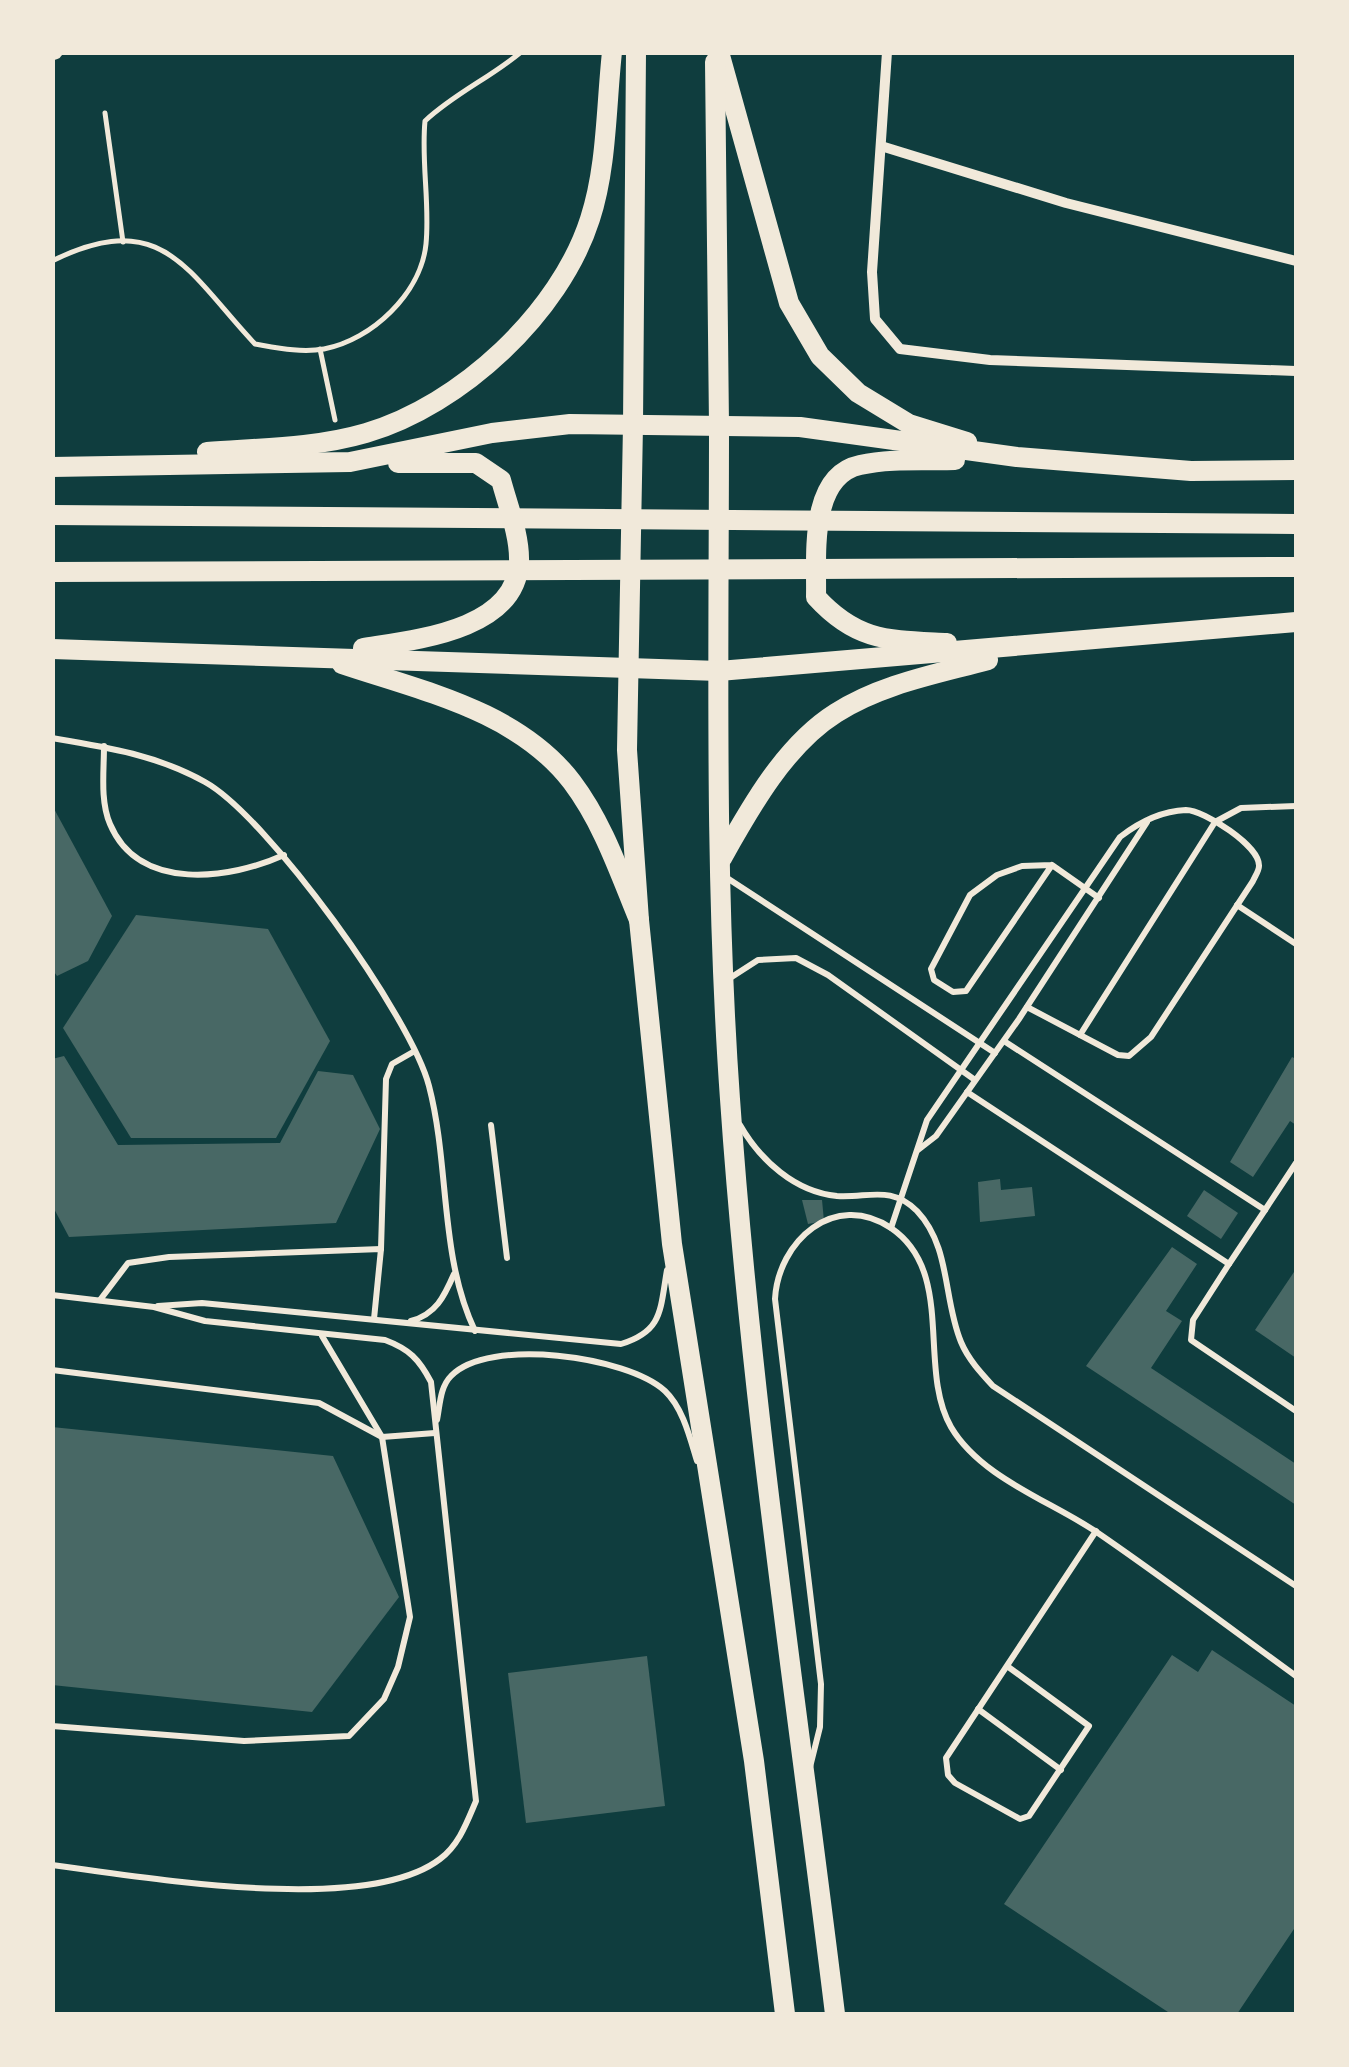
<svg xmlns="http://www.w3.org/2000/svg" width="1349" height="2067" viewBox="0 0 1349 2067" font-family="'Golos Text',sans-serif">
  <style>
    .building { fill: #486865 }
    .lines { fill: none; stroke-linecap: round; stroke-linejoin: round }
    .path { stroke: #f1e9da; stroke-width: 5 }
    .service { stroke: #f1e9da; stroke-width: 6 }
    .minor { stroke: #f1e9da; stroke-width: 10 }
    .tertiary { stroke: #f1e9da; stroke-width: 15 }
    .primary { stroke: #f1e9da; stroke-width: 20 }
    .trunk { stroke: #f1e9da; stroke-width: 20 }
  </style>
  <rect width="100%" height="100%" fill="#0f3d3e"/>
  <g class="building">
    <polygon points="52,805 112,916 88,961 57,976 52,969"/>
    <polygon points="136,915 268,929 330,1041 276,1138 131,1138 63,1028"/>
    <polygon points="64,1056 118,1145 280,1143 318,1071 353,1075 380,1129 336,1223 69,1237 52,1205 52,1059"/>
    <polygon points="1292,1057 1296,1059 1296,1125 1290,1121 1253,1177 1230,1162"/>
    <polygon points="1000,1179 1001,1190 1032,1187 1035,1216 980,1222 978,1182"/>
    <polygon points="1204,1190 1238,1213 1221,1239 1187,1216"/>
    <polygon points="802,1200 822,1200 824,1221 808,1224"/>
    <polygon points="1172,1247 1197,1264 1166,1311 1182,1321 1151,1368 1296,1464 1296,1505 1086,1366"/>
    <polygon points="1296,1269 1296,1358 1255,1330"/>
    <polygon points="52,1427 333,1456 399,1597 312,1712 52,1685"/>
    <polygon points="1212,1650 1296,1706 1296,1926 1237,2014 1171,2014 1004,1904 1172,1655 1198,1672"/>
    <polygon points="647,1656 665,1806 526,1823 508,1673"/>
  </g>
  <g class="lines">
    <g class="path">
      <polyline points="105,113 123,242"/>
      <path d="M52 261C163 206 188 273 255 344 278 348 301 353 324 349 372 340 421 293 426 244 430 203 421 162 425 121 455 93 490 78 521 52"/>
      <polyline points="320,349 335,420"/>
    </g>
    <g class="service">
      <path d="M52 738C106 747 157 755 205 782 268 817 411 1016 429 1086 450 1167 439 1255 475 1331"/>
      <path d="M104 746C104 771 100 801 110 824 139 893 231 879 284 855"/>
      <polyline points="1052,865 966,991 953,992 934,980 931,969 970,895 997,875 1022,866 1052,865 1099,898"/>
      <polyline points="724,876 995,1053"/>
      <polyline points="1237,905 1296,944"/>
      <polyline points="727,980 758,960 796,958 828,975 975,1080"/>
      <polyline points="1080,1035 1215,822 1241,808 1296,806"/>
      <polyline points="967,1092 1229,1264 1265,1210 1004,1041"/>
      <polyline points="491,1125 507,1258"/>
      <path d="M740 1125C760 1160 795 1192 837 1196 869 1198 891 1185 917 1211 951 1247 943 1299 961 1342 968 1359 981 1373 993 1386L1296 1586"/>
      <polyline points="918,1150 936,1136 1019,1019 1147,822"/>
      <polyline points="1265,1210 1296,1163"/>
      <path d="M891 1228 927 1120 1120 837C1138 823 1162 811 1186 810 1204 810 1260 846 1259 866 1259 871 1255 876 1253 881L1151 1037 1129 1056 1118 1055 1027 1007"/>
      <polyline points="381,1249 386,1079 392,1064 413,1052"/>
      <polyline points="1229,1264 1193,1320 1191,1340 1296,1411"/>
      <path d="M52 1295 154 1307 205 1321 385 1340C409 1349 419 1359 431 1382L476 1801C467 1822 459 1845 440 1859 366 1916 144 1877 52 1865"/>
      <polyline points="100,1300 128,1263 169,1257 381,1249 374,1319"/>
      <path d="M158 1306 202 1303 621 1344C663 1331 660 1310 667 1270"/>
      <path d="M411 1321C436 1314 444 1297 454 1274"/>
      <polyline points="52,1370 319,1403 382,1437 435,1433"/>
      <path d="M437 1420C440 1405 440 1387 451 1376 488 1337 627 1356 665 1391 683 1408 690 1438 697 1461"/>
      <polyline points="1007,1666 1089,1726 1029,1816 1020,1819 955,1783 948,1775 946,1758 1096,1531"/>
      <polyline points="978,1709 1061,1770"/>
      <polyline points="52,1726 244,1741 349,1736 384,1699 398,1667 410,1617 382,1437 322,1336"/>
      <path d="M810 1767 820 1727 821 1684 775 1299C778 1242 834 1190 891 1228 956 1272 917 1368 951 1427 981 1478 1051 1501 1098 1533 1165 1579 1230 1628 1296 1676"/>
    </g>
    <g class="minor">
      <polyline points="887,52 872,272 875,319 900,349 990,360 1296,371"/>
      <polyline points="881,146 1066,203 1296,261"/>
    </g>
    <polyline class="tertiary" points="52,53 55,52"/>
    <g class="primary">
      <polyline points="633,425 627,750 639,920 672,1244 754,1761 785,2014"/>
      <path d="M719 425C719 649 714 875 730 1099 751 1405 798 1710 835 2014"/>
    </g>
    <g class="trunk">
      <polyline points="719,52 789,303 820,356 858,393 909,424 967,442"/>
      <polyline points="715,62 719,425"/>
      <polyline points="633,425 636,52"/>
      <path d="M207 452C259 448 315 448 366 433 461 405 560 313 590 219 607 167 606 107 612 52"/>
      <polyline points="52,467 350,462 492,433 570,424 800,427 1017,457 1191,471 1296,470"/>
      <polyline points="52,515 1296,524"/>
      <polyline points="52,572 1296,567"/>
      <path d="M947 643C889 640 857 642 816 597 817 558 808 476 860 465 890 458 925 461 955 460"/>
      <path d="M363 648C413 640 516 631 519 562 520 536 508 506 501 480L476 463H398"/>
      <polyline points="52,649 719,671 1296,622"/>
      <path d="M342 664C422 691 518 711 572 782 603 823 620 874 639 920"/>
      <path d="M722 858C750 808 785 745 836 713 881 684 937 674 988 660"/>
    </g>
  </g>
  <rect width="1349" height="2067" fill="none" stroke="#f1e9da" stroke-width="110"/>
</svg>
